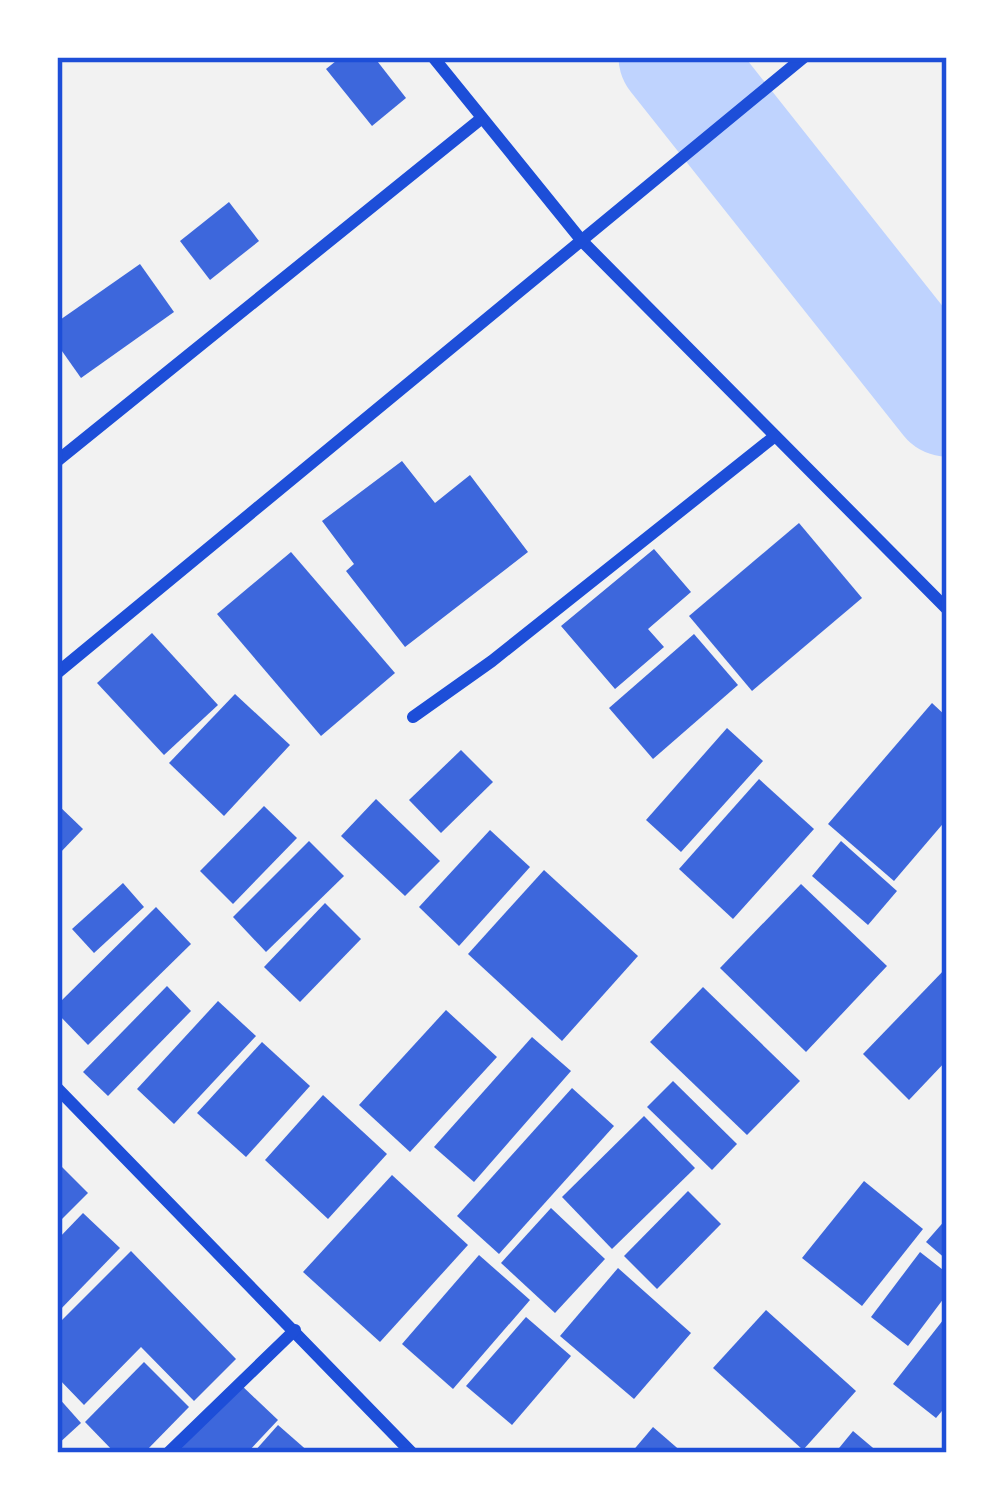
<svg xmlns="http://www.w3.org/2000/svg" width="1004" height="1510" viewBox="0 0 1004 1510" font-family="'Times New Roman',serif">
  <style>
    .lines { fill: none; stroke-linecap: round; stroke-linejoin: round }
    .river { stroke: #bfd3fe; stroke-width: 111 }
    .building { fill: #3d67dc }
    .minor { stroke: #1d4ed8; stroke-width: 12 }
    .neatline { fill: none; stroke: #1d4ed8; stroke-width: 4.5 }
  </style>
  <rect width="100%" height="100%" fill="#f2f2f2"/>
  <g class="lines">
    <polyline class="river" points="674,57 947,401"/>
  </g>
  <g class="building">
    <polygon points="341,57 374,57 406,98 372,126 326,69"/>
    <polygon points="229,202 259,241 210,280 180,241"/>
    <polygon points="140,264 174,312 81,378 57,344 57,322"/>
    <polygon points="402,461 435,503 470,475 528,552 405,647 346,571 354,564 322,521"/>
    <polygon points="799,523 862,598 752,691 689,616"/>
    <polygon points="654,549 691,592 648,629 664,647 615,689 561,626"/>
    <polygon points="291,552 395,673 321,736 217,614"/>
    <polygon points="152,633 218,705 164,755 97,683"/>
    <polygon points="694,634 738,685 653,759 609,708"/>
    <polygon points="235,694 290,745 224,816 169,763"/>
    <polygon points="932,703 947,717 947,819 894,881 828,824"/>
    <polygon points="727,728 763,761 681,852 646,820"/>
    <polygon points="461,750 493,782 441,833 409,800"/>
    <polygon points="759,779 814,829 733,919 679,869"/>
    <polygon points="376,799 440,861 405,896 341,836"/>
    <polygon points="57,804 83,829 57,856"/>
    <polygon points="264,806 297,838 233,904 200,871"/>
    <polygon points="490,830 530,867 459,946 419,907"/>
    <polygon points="309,841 344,876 266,952 233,917"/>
    <polygon points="841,841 897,891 868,925 812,876"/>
    <polygon points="544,870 638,956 562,1041 468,954"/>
    <polygon points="123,883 144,907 94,953 72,929"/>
    <polygon points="801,884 887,966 806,1052 720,968"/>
    <polygon points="325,903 361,939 300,1002 264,967"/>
    <polygon points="156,907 191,944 88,1045 57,1013 57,1005"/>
    <polygon points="947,967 947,1060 909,1100 863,1054"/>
    <polygon points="167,986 191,1011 108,1096 83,1072"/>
    <polygon points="703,987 800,1081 747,1135 650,1042"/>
    <polygon points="218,1001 256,1036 174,1124 137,1089"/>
    <polygon points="446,1010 497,1057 410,1152 359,1105"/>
    <polygon points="532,1037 571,1071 474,1182 434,1147"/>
    <polygon points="262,1042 310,1086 246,1157 197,1113"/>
    <polygon points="673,1081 737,1144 712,1170 647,1107"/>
    <polygon points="572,1088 614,1126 499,1254 457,1216"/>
    <polygon points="323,1095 387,1154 328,1219 265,1160"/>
    <polygon points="644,1116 695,1168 612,1249 562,1197"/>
    <polygon points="57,1162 88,1193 57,1224"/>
    <polygon points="392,1175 468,1245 380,1342 303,1272"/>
    <polygon points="864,1181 923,1229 862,1306 802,1258"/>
    <polygon points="688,1191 721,1224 657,1289 624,1256"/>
    <polygon points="551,1208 605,1259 555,1313 501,1263"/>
    <polygon points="83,1213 120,1248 57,1313 57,1240"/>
    <polygon points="947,1218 947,1260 926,1242"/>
    <polygon points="131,1251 236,1359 194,1401 141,1347 84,1405 57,1377 57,1325"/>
    <polygon points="920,1252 947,1273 947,1294 908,1346 871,1317"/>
    <polygon points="479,1255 530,1300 453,1389 402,1344"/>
    <polygon points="618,1268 691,1333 634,1399 560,1336"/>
    <polygon points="766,1310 856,1391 803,1450 713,1368"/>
    <polygon points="947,1315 947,1405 936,1418 893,1384"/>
    <polygon points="526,1317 571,1356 512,1425 466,1386"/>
    <polygon points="144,1362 189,1407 144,1453 115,1453 85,1422"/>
    <polygon points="239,1383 278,1420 247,1453 171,1453"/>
    <polygon points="57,1396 81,1423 57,1445"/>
    <polygon points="278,1425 310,1453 253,1453"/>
    <polygon points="653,1427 683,1453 631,1453"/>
    <polygon points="853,1431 879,1453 835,1453"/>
  </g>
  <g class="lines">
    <g class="minor">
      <polyline points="433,57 582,241 947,609"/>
      <polyline points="57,461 482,118"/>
      <polyline points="57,673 804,57"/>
      <polyline points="413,717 492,661 775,436"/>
      <polyline points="57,1088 412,1453"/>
      <polyline points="168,1453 295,1330"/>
    </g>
  </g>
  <rect width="1004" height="1510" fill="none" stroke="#ffffff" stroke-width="120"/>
  <rect x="60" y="60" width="884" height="1390" class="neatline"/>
</svg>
